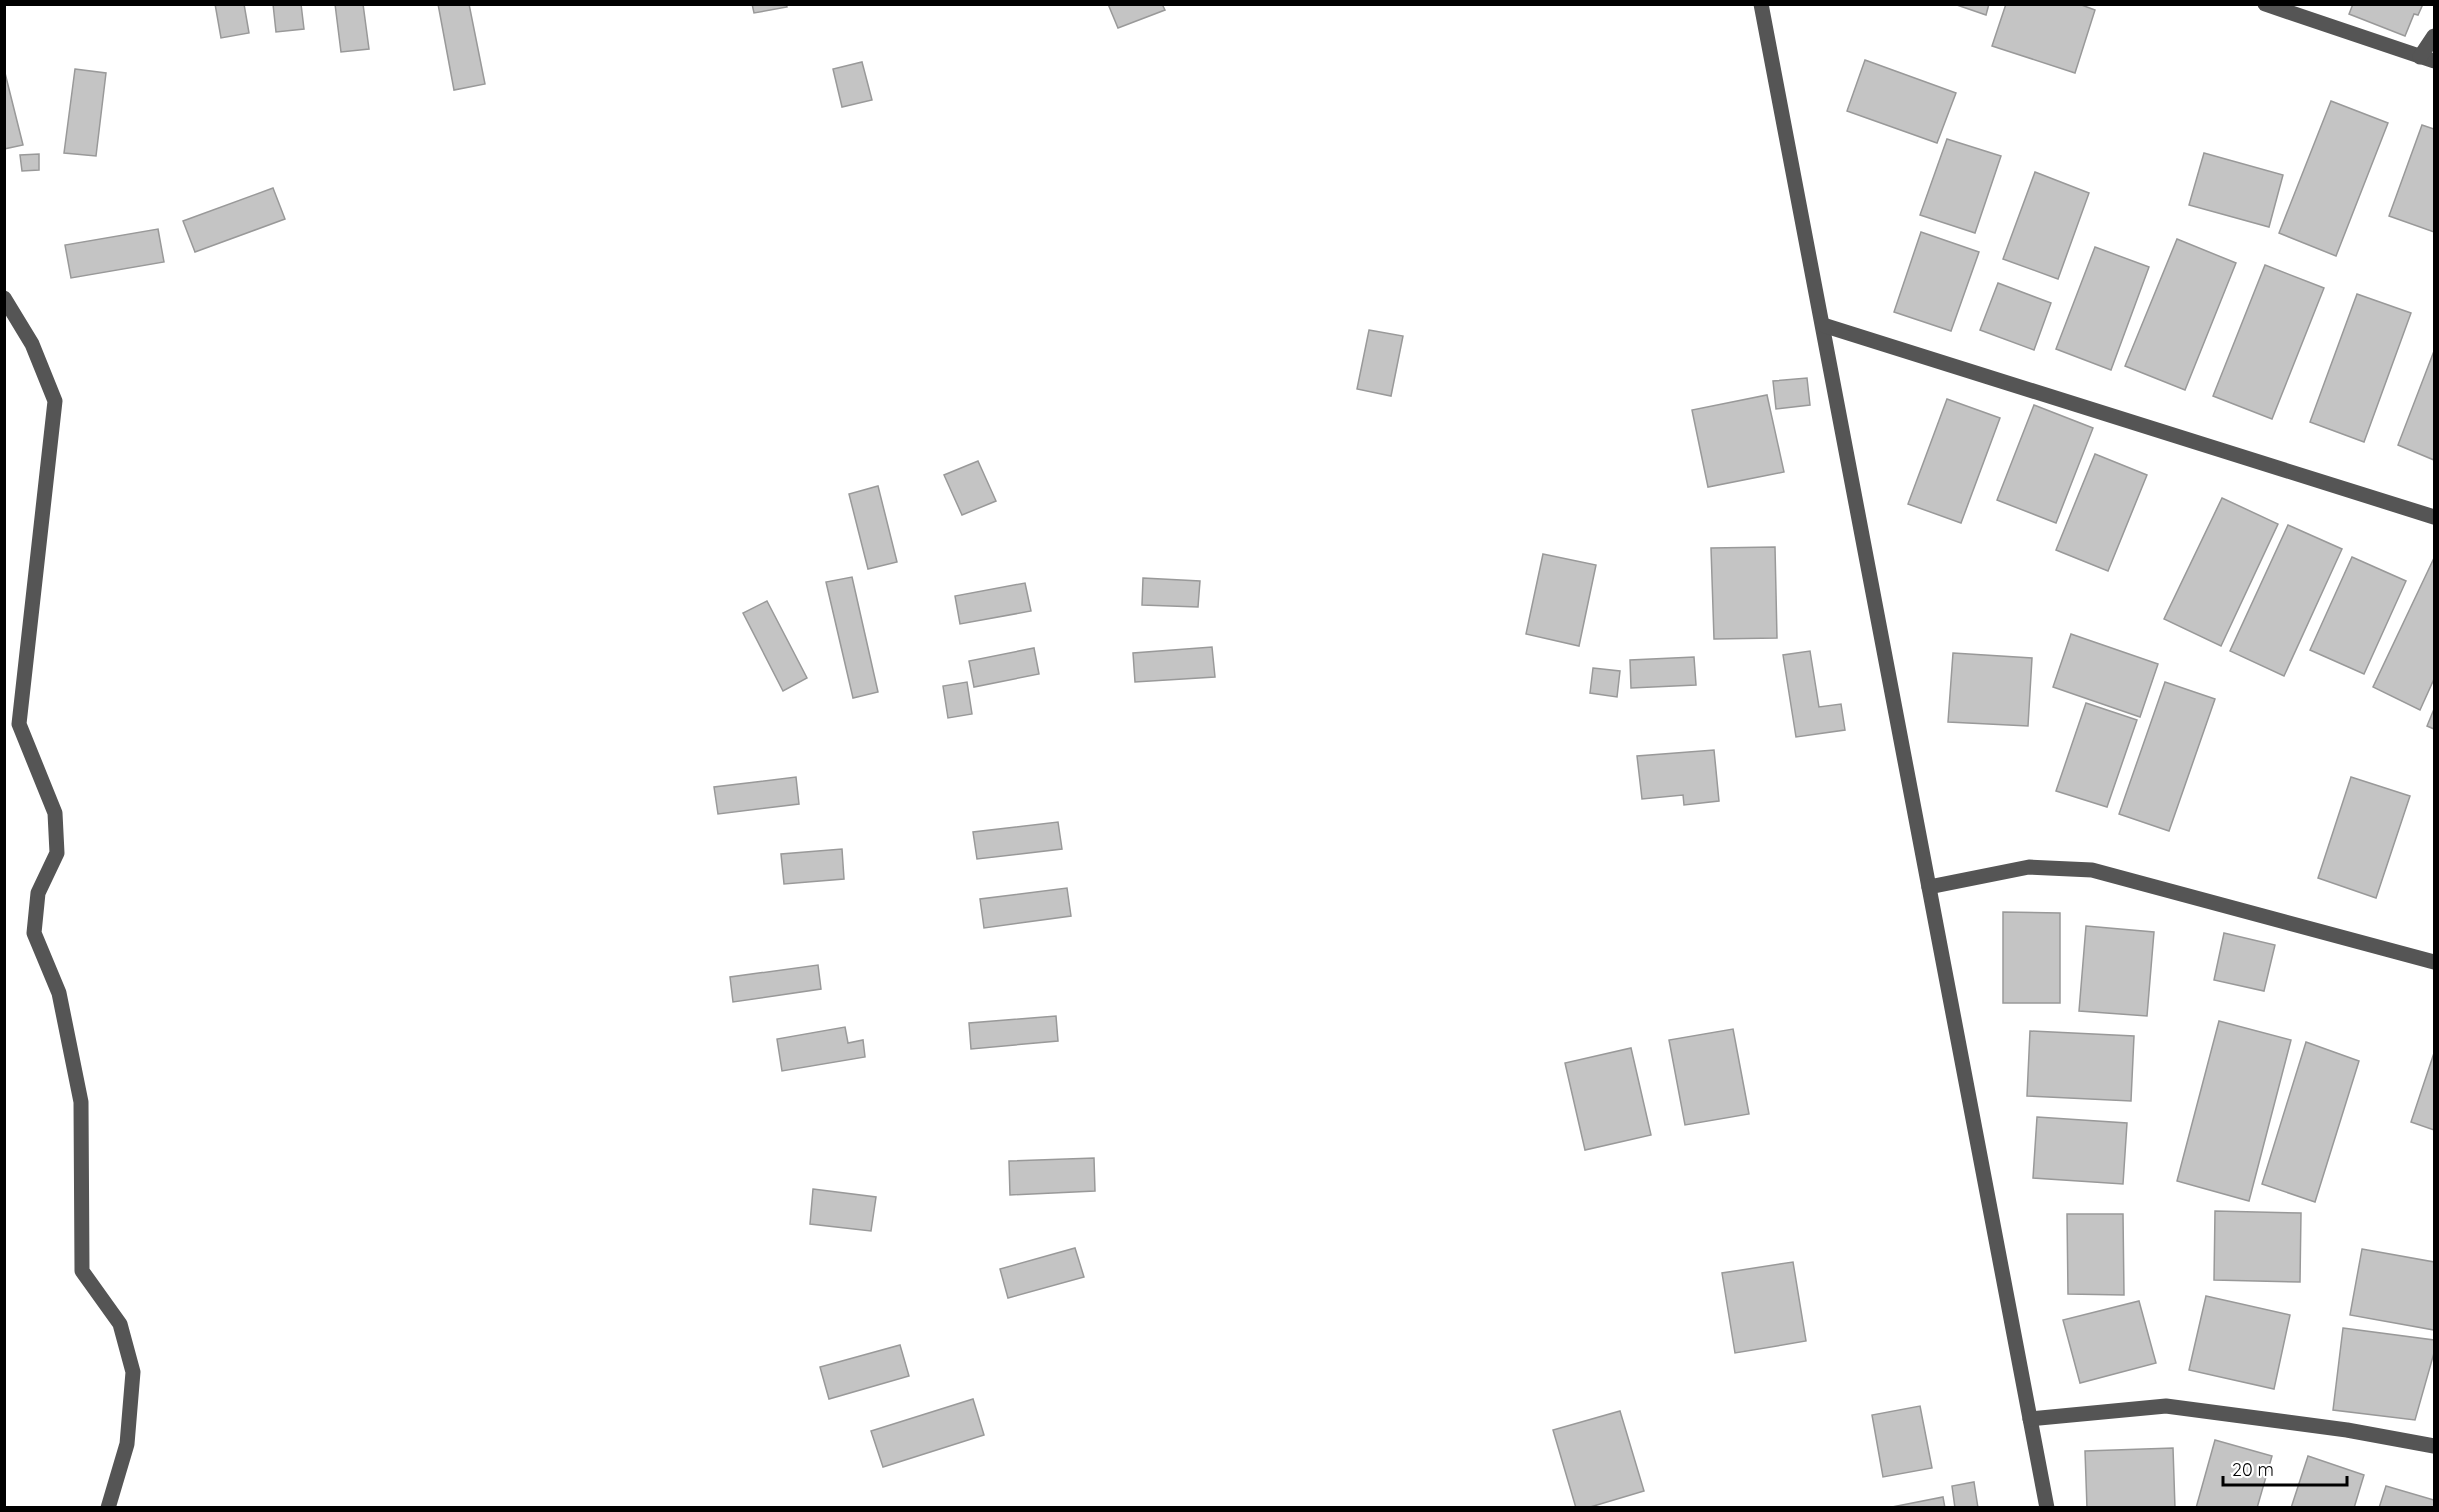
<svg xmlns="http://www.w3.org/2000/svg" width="2439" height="1512" viewBox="0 0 2439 1512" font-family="Quicksand,sans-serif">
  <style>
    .building { fill: #c4c4c4; stroke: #999; stroke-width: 1.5 }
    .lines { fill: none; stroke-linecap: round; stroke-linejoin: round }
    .minor { stroke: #555; stroke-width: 15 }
  </style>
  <rect width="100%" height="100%" fill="#fff"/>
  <g class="building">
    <polygon points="215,4 244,4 249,33 221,38"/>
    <polygon points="273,4 301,4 304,29 276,32"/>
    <polygon points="335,4 363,4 369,49 341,52"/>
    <polygon points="438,4 469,4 485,84 454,90"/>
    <polygon points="752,4 786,4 787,7 754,13"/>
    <polygon points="1108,4 1162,4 1165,10 1118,28"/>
    <polygon points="1954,4 1989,4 1986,15"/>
    <polygon points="2006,4 2079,4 2095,10 2075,73 1992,46"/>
    <polygon points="2353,4 2423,4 2418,15 2414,14 2405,36 2349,14"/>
    <polygon points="1865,60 1956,93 1937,143 1847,111"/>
    <polygon points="862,62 872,100 842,107 833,69"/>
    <polygon points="4,69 23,145 4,149"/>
    <polygon points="75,69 106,73 96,156 64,153"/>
    <polygon points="2331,101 2388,123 2336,256 2279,233"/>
    <polygon points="2422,125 2434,129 2434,232 2389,216"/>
    <polygon points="1947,139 2001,156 1975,233 1920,215"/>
    <polygon points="2204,153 2283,175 2269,227 2189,205"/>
    <polygon points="39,154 39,170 22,171 20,155"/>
    <polygon points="2035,172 2089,193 2058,279 2003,259"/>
    <polygon points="273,188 285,219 195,252 183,221"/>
    <polygon points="158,229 164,262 71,278 65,245"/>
    <polygon points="1921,232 1979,252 1951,331 1894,312"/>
    <polygon points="2177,239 2236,263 2185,390 2125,366"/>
    <polygon points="2095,247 2149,267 2111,370 2056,349"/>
    <polygon points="2265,265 2324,288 2272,419 2213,396"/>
    <polygon points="1998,283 2051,303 2034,350 1980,330"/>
    <polygon points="2357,294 2411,313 2364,442 2310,422"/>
    <polygon points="1369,330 1403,336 1391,396 1357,389"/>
    <polygon points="2434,351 2434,460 2398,445"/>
    <polygon points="1807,378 1810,405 1776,409 1773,381"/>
    <polygon points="1767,395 1784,472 1708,487 1692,410"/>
    <polygon points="1947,399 2000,418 1961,523 1908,504"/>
    <polygon points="2034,405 2093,428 2056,523 1997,500"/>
    <polygon points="2095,454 2147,475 2108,571 2056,550"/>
    <polygon points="978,461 996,501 962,515 944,475"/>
    <polygon points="878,486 897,562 868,569 849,494"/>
    <polygon points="2222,498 2278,524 2221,646 2164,619"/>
    <polygon points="2288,525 2342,549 2284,676 2230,651"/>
    <polygon points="1775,547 1777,638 1714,639 1711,548"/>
    <polygon points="1543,554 1596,565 1579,646 1526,634"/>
    <polygon points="2352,557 2406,581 2364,674 2310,650"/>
    <polygon points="2434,558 2434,679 2420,710 2373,687"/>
    <polygon points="852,577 878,692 853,698 826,582"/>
    <polygon points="1143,578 1200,581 1198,607 1142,605"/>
    <polygon points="1025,583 1031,611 960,624 955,596"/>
    <polygon points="767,601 807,678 783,691 743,613"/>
    <polygon points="2071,634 2158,664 2140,717 2053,687"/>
    <polygon points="1212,647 1215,677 1135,682 1133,653"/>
    <polygon points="1034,648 1039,674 974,687 969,661"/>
    <polygon points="1810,651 1819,707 1841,704 1845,730 1796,737 1783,655"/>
    <polygon points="1953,653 2032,658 2028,726 1948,722"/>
    <polygon points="1694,657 1696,685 1631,688 1630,660"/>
    <polygon points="1593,668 1620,671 1617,697 1590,693"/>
    <polygon points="967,682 972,714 948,718 943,686"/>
    <polygon points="2165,682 2215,699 2169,831 2119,814"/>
    <polygon points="2086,703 2137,720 2107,807 2056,791"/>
    <polygon points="2434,709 2434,729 2427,726"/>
    <polygon points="1714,750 1719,801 1684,805 1683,795 1642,799 1637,756"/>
    <polygon points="796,777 799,804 718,814 714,787"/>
    <polygon points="2351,777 2410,796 2376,898 2318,878"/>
    <polygon points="1058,822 1062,849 977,859 973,832"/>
    <polygon points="842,849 844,879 784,884 781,854"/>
    <polygon points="1067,888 1071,916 984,928 980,899"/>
    <polygon points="2003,912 2060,913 2060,1003 2003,1003"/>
    <polygon points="2086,926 2154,932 2147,1016 2079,1011"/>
    <polygon points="2224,933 2275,945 2264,991 2214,980"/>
    <polygon points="818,965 821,989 733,1002 730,977"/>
    <polygon points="1056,1016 1058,1041 971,1049 969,1023"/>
    <polygon points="2219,1021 2291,1040 2249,1201 2177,1181"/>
    <polygon points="845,1027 848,1043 863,1040 865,1057 782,1071 777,1039"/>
    <polygon points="1733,1029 1749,1114 1685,1125 1669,1040"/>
    <polygon points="2030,1031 2134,1036 2131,1101 2027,1096"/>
    <polygon points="2306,1042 2359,1061 2315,1202 2262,1184"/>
    <polygon points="1631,1048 1651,1135 1585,1150 1565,1063"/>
    <polygon points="2434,1053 2434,1130 2411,1122"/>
    <polygon points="2037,1117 2127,1123 2123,1184 2033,1178"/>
    <polygon points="1094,1158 1095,1191 1010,1195 1009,1161"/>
    <polygon points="813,1189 876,1197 871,1231 810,1224"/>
    <polygon points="2215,1211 2301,1213 2300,1282 2214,1280"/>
    <polygon points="2067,1214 2123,1214 2124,1295 2068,1294"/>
    <polygon points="1075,1248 1084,1277 1008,1298 1000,1269"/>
    <polygon points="2362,1249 2434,1262 2434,1330 2350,1315"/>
    <polygon points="1793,1262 1806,1341 1735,1353 1722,1273"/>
    <polygon points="2206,1296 2290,1315 2274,1389 2189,1370"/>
    <polygon points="2139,1301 2156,1363 2080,1383 2063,1320"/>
    <polygon points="2343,1328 2434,1340 2434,1353 2415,1420 2333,1410"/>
    <polygon points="900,1345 909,1376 829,1399 820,1367"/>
    <polygon points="973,1399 984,1435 883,1467 871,1431"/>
    <polygon points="1920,1406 1932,1468 1883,1477 1872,1415"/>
    <polygon points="1620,1411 1644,1491 1587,1508 1576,1508 1553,1430"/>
    <polygon points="2215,1440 2272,1456 2257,1508 2196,1508"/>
    <polygon points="2173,1448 2175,1508 2087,1508 2085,1451"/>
    <polygon points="2308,1456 2364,1475 2354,1508 2291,1508"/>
    <polygon points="1974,1482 1978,1508 1955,1508 1952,1486"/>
    <polygon points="2386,1486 2434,1500 2434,1508 2379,1508"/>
    <polygon points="1943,1497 1945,1508 1887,1508"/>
  </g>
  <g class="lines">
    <g class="minor">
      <polyline points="1761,4 2047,1508"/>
      <polyline points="2265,4 2434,61"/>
      <polyline points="2420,57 2434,36"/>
      <polyline points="4,298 32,344 55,401 19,724 55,813 57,853 38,893 34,933 59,993 81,1102 82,1271 120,1324 133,1372 127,1444 108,1508"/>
      <polyline points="1823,325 2434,517"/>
      <polyline points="1929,887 2029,867 2092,870 2434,962"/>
      <polyline points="2030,1419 2166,1406 2347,1430 2434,1446"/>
    </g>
  </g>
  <rect width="2439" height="1512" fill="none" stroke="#000000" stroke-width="12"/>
  <path d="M2223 1476v9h124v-9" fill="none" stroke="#000000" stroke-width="3"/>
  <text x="2232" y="1476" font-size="18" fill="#000000" stroke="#ffffff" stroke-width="4.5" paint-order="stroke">20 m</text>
</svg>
